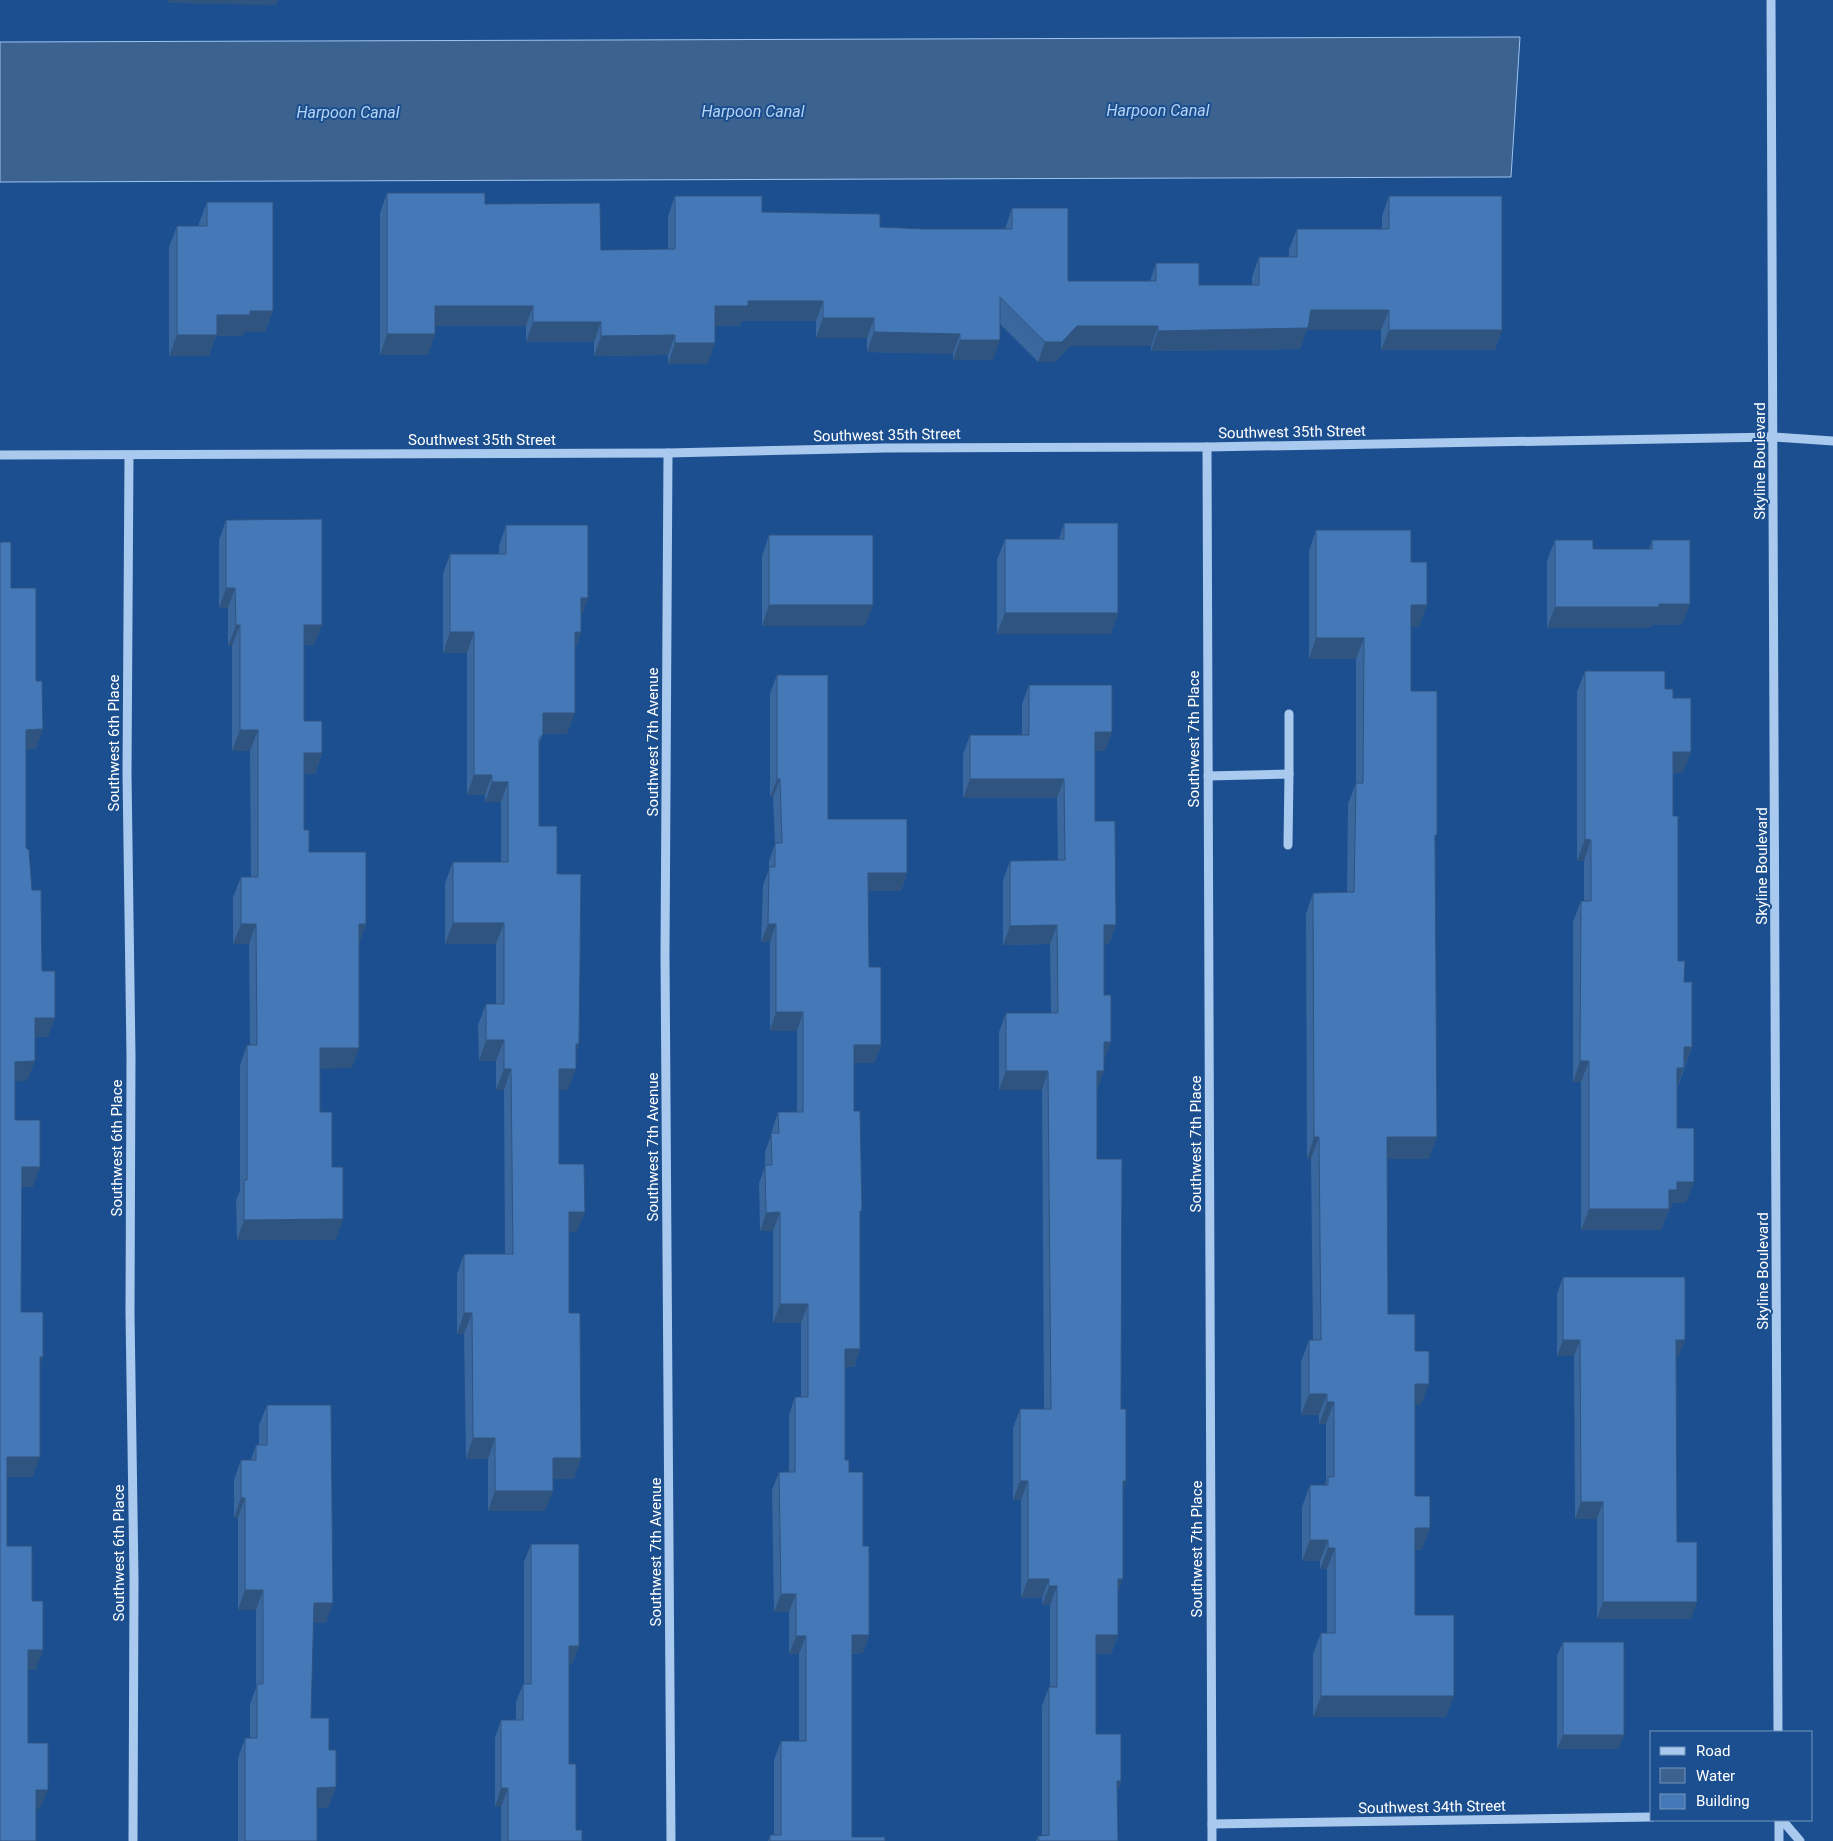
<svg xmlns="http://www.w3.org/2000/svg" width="1833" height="1841" viewBox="0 0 1833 1841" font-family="Roboto,sans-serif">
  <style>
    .water { fill: #3c6290; stroke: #9cc4f0 }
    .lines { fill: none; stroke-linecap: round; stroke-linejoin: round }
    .minor { stroke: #a9c9ee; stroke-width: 9 }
    .wall { fill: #3a679d }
    .shaded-wall { fill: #305480 }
    .building { fill: #4478b7; stroke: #305480 }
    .labels { text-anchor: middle; stroke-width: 4; stroke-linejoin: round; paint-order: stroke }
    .street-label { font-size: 15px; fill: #fff; stroke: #1b4f8f }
    .water-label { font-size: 16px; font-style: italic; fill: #b5d3f5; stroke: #1b4f8f }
  </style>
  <rect width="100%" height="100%" fill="#1b4f8f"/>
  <polygon class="water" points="1520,37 1511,177 0,182 0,42"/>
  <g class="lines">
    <g class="minor">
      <polyline points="1771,0 1778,1732"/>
      <polyline points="1207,447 1212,1841"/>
      <polyline points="668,453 665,954 671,1841"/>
      <polyline points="0,455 668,453 885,448 1207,447 1774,437 1833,441"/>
      <polyline points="129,456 127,774 131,1056 130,1313 134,1578 133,1841"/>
      <polyline points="1289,774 1289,714"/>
      <polyline points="1208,776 1289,774 1288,845"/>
      <polyline points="1779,1820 1779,1841"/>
      <polyline points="1782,1820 1800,1841"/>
      <polyline points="1212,1824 1652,1817"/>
    </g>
  </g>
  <g class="wall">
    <polygon points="387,193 485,204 601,250 668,249 668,216 675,196 762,212 880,227 924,229 1005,229 1012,208 1068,281 1150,281 1156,263 1199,285 1252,285 1252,277 1259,257 1289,257 1289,249 1297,229 1382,229 1382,216 1389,196 1502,330 1495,350 1381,350 1381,330 1307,330 1300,349 1151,351 1151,346 1070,346 1055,362 1038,362 1000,324 993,360 953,360 953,354 867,352 867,338 816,338 816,321 742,321 740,326 715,326 708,364 668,364 668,355 594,356 594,342 526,342 526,326 435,326 428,355 380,355 380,213"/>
    <polygon points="207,202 273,311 265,332 244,332 242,336 216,336 209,356 169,356 169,247 177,226 199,226 199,223"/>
    <polygon points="226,520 314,645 304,645 304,721 322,753 315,774 304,774 304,830 309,852 366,924 359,943 352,1068 320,1068 320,1112 332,1167 336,1240 237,1240 236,1200 240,1191 240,1065 247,1045 250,1045 249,944 233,944 233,897 241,877 251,877 250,751 232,751 232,646 228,646 228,608 219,608 219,540"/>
    <polygon points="1064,523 1111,634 997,634 997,560 1005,539 1059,539"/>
    <polygon points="506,525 581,617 581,632 575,650 567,734 543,734 539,744 539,826 557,874 579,1044 576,1052 568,1090 559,1090 559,1164 577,1232 569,1232 569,1313 574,1479 553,1479 545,1511 488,1511 488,1459 466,1459 464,1334 457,1334 457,1274 464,1254 505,1254 504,1090 496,1090 496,1061 479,1061 478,1025 486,1004 496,1004 496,944 445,944 445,883 453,862 501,862 501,802 485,802 485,795 467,795 467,653 443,653 443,574 450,554 499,554 499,546"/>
    <polygon points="1316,530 1411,562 1419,627 1411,627 1411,691 1435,840 1429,1159 1387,1159 1388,1314 1415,1351 1421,1405 1415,1405 1415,1496 1422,1550 1415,1550 1415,1615 1446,1717 1313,1717 1313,1654 1321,1633 1327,1633 1327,1569 1320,1569 1320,1561 1302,1561 1302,1507 1310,1485 1325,1485 1326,1482 1326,1424 1319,1424 1319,1415 1301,1415 1301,1362 1309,1340 1313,1340 1311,1159 1307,1159 1306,914 1313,893 1347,892 1348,804 1356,783 1356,659 1309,659 1309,551"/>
    <polygon points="769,535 865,626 762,626 762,556"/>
    <polygon points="1555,540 1593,549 1649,549 1652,540 1682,625 1652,625 1651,628 1547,628 1547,561"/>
    <polygon points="1585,671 1673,698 1683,773 1673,773 1673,816 1678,961 1684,982 1692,1047 1677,1089 1677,1128 1686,1203 1672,1203 1669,1212 1668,1212 1661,1230 1581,1230 1581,1082 1573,1082 1573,922 1581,901 1584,901 1584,861 1577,861 1577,692"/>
    <polygon points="777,675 828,819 907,873 901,891 868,891 869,967 881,1045 874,1063 854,1063 854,1111 860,1216 860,1349 854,1367 845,1367 845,1460 849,1472 863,1546 869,1635 863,1653 852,1654 852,1837 885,1841 768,1841 770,1835 774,1835 774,1760 781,1741 799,1741 799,1654 789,1654 789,1612 774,1612 772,1490 779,1472 789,1472 789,1415 795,1397 801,1397 801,1323 773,1323 773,1231 760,1231 759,1183 765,1167 765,1152 772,1133 772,1131 778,1112 797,1112 797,1031 770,1031 770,942 761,942 763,885 769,869 769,861 775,844 773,797 770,797 770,693"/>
    <polygon points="1029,685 1112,732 1105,751 1095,751 1095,821 1116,925 1109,944 1104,944 1104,1061 1097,1090 1097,1159 1121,1409 1123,1491 1118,1594 1118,1635 1111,1654 1096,1654 1096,1734 1121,1781 1117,1791 1118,1841 1036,1841 1038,1836 1042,1836 1042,1706 1049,1687 1050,1687 1050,1605 1042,1605 1042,1598 1021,1598 1021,1500 1013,1500 1013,1428 1020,1409 1044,1409 1042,1090 999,1090 999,1032 1006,1013 1051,1013 1050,944 1003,945 1003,880 1010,861 1058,860 1057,798 963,798 963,754 970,735 1022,735 1022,704"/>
    <polygon points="1563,1277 1679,1356 1676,1356 1677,1542 1691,1619 1597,1619 1597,1519 1575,1519 1574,1356 1557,1356 1557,1294"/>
    <polygon points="267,1405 326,1623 313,1623 311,1718 329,1750 336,1787 328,1808 317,1808 317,1841 238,1841 238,1758 245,1738 250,1738 250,1704 256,1688 256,1610 238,1610 238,1518 234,1518 234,1480 241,1460 251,1460 256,1445 259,1445 259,1425"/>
    <polygon points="531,1544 572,1665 569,1665 569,1764 576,1830 582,1841 501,1841 501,1807 495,1807 495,1738 501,1720 516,1720 516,1702 523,1684 524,1684 524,1562"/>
    <polygon points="1563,1642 1624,1735 1618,1749 1557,1749 1557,1656"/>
  </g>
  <g class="shaded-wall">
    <polygon points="169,0 278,0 276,5 168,3"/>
    <polygon points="748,301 823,301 816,321 742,321 740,326 708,326 715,306"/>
    <polygon points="435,306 533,306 526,326 428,326"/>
    <polygon points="1311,310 1389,310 1381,330 1307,330 1300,349 1151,351 1158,331"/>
    <polygon points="250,311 273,311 265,332 244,332 242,336 216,336 209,356 169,356 177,335 217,315"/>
    <polygon points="823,318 874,318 867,338 816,338"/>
    <polygon points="533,322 601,322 594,342 526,342"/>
    <polygon points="1077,326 1158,326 1151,346 1070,346 1055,362 1038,362 1045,342"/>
    <polygon points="1389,330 1502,330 1495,350 1381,350"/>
    <polygon points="874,332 960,334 953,354 867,352"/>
    <polygon points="387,334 435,334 428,355 380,355"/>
    <polygon points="675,335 668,355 594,356 601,336"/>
    <polygon points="960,340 1000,340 993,360 953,360"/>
    <polygon points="675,343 715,343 708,364 668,364"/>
    <polygon points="226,588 235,588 228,608 219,608"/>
    <polygon points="581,598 588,598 581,618"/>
    <polygon points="1659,604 1690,604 1682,625 1652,625 1651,628 1547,628 1555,607"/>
    <polygon points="769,605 873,605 865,626 762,626"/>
    <polygon points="1411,605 1427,605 1419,627 1404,627"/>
    <polygon points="1005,613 1118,613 1111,634 997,634"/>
    <polygon points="236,625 240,625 232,646 228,646"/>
    <polygon points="304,625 322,625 314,645 297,645"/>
    <polygon points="450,632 474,632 467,653 443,653"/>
    <polygon points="575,632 581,632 574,653"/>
    <polygon points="1316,638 1364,638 1356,659 1309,659"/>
    <polygon points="543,713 575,713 567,734 535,734"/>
    <polygon points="43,729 36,749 19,749 26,730"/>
    <polygon points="240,730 258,730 250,751 232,751"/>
    <polygon points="1095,732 1112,732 1105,751 1088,751"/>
    <polygon points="1673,752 1691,752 1683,773 1665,773"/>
    <polygon points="304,753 322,753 315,774 297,774"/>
    <polygon points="474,775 492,775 485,795 467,795"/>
    <polygon points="777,779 780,779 773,797 770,797"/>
    <polygon points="970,779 1064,779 1057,798 963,798"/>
    <polygon points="492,782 508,782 501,802 485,802"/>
    <polygon points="1585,839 1591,840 1584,861 1577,861"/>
    <polygon points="868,873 907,873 901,891 861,891"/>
    <polygon points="453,923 504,923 496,944 445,944"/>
    <polygon points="241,924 256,924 249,944 233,944"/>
    <polygon points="359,924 366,924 359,944"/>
    <polygon points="768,924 776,924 770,942 761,942"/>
    <polygon points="1057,925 1050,944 1003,945 1010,926"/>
    <polygon points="1104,925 1116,925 1109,944 1097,944"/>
    <polygon points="776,1012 803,1012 797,1031 770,1031"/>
    <polygon points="35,1018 55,1018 48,1037 27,1037"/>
    <polygon points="486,1040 504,1040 496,1061 479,1061"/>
    <polygon points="1104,1042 1111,1042 1104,1061"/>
    <polygon points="576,1044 579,1044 571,1065"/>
    <polygon points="854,1045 881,1045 874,1063 847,1063"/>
    <polygon points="1684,1047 1692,1047 1684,1068"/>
    <polygon points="320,1048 359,1048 352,1068 313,1069"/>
    <polygon points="35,1061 27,1081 8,1082 15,1062"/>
    <polygon points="1580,1061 1589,1061 1581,1082 1573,1082"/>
    <polygon points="1677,1068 1684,1068 1676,1090"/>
    <polygon points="504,1069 511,1069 504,1090 496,1090"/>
    <polygon points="559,1069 576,1069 568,1090 551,1090"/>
    <polygon points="1006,1071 1048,1071 1042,1090 999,1090"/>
    <polygon points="1097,1071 1104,1071 1097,1090"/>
    <polygon points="1314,1137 1319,1137 1311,1159 1307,1159"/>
    <polygon points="1387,1137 1437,1137 1429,1159 1379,1159"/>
    <polygon points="22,1167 40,1167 33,1187 15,1187"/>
    <polygon points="1677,1182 1694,1182 1686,1203 1672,1203 1669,1212 1668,1212 1661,1230 1581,1230 1589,1209 1669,1190"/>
    <polygon points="569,1212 585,1212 577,1232 561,1232"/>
    <polygon points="780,1212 773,1231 760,1231 766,1213"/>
    <polygon points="343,1219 336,1240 237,1240 244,1220"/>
    <polygon points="780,1304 808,1304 801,1323 773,1323"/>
    <polygon points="464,1313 472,1313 464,1334 457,1334"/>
    <polygon points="1563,1340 1580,1340 1574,1356 1557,1356"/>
    <polygon points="1676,1340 1685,1340 1679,1356 1670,1356"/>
    <polygon points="845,1349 860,1349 854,1367 838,1367"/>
    <polygon points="40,1357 43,1357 36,1377"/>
    <polygon points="1415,1384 1429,1384 1421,1405 1407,1405"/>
    <polygon points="1309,1394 1327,1394 1319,1415 1301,1415"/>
    <polygon points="1327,1402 1334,1402 1326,1424 1319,1424"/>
    <polygon points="473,1438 495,1438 488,1459 466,1459"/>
    <polygon points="7,1457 40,1457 33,1477 0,1477"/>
    <polygon points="553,1458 581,1458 574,1479 545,1479"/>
    <polygon points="1020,1481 1028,1481 1021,1500 1013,1500"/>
    <polygon points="1123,1481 1126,1481 1120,1500"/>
    <polygon points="495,1491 553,1491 545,1511 488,1511"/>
    <polygon points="241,1498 245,1498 238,1518 234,1518"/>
    <polygon points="1581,1502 1603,1502 1597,1519 1575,1519"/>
    <polygon points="1415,1528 1430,1528 1422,1550 1408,1550"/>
    <polygon points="1310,1540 1328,1540 1320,1561 1302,1561"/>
    <polygon points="1328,1548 1335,1548 1327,1569 1320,1569"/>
    <polygon points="1028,1579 1049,1579 1042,1598 1021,1598"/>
    <polygon points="1118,1579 1123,1579 1116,1598"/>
    <polygon points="1049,1586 1057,1586 1050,1605 1042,1605"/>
    <polygon points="245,1590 263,1590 256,1610 238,1610"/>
    <polygon points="781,1594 796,1594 789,1612 774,1612"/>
    <polygon points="1603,1602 1697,1602 1691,1619 1597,1619"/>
    <polygon points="314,1603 333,1603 326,1623 306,1623"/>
    <polygon points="852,1635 869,1635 863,1653 846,1654"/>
    <polygon points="1096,1635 1118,1635 1111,1654 1089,1654"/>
    <polygon points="796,1636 806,1636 799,1654 789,1654"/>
    <polygon points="569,1646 579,1646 572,1665 563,1665"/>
    <polygon points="28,1650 43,1650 36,1670 20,1670"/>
    <polygon points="1321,1696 1454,1696 1446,1717 1313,1717"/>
    <polygon points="1563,1735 1624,1735 1618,1749 1557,1749"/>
    <polygon points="1117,1781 1121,1781 1114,1800"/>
    <polygon points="336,1787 328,1808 310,1808 317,1788"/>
    <polygon points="501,1788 508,1788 501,1807 495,1807"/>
    <polygon points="36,1790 48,1790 40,1809 29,1809"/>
  </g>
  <g class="building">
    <polygon points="387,193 485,193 485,204 600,203 601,250 675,249 675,196 762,196 762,212 880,214 880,227 924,229 1012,229 1012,208 1068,208 1068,281 1156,281 1156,263 1199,263 1199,285 1259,285 1259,257 1297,257 1297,229 1389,229 1389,196 1502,196 1502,330 1389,330 1389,310 1311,310 1308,328 1158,331 1158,326 1077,326 1062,342 1045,342 1000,297 1000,340 960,340 960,334 874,332 874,318 823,318 823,301 748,301 748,306 715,306 715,343 675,343 675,335 601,336 601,322 533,322 533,306 435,306 435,334 387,334"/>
    <polygon points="207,202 273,202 273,311 250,311 250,315 217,315 217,335 177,335 177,226 207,226"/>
    <polygon points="322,519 322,625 304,625 304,721 322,721 322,753 304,753 304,830 309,830 309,852 366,852 366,924 359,924 359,1048 320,1048 320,1112 332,1112 332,1167 343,1167 343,1219 244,1220 244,1180 247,1180 247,1045 257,1045 256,924 241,924 241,877 258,877 258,730 240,730 240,625 236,625 235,588 226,588 226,520"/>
    <polygon points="1064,523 1118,523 1118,613 1005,613 1005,539 1064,539"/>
    <polygon points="506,525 588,525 588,598 581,598 581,632 575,632 575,713 543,713 543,734 539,739 539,826 557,826 557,874 581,874 579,1044 576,1044 576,1069 559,1069 559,1164 584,1164 585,1212 569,1212 569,1313 580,1313 581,1458 553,1458 553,1491 495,1491 495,1438 473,1438 472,1313 464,1313 464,1254 513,1254 511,1069 504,1069 504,1040 486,1040 486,1004 504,1004 504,923 453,923 453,862 508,862 508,782 492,782 492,775 474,775 474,632 450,632 450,554 506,554"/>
    <polygon points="1316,530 1411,530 1411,562 1427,562 1427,605 1411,605 1411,691 1437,691 1437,835 1435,835 1437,1137 1387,1137 1388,1314 1415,1314 1415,1351 1429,1351 1429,1384 1415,1384 1415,1496 1430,1496 1430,1528 1415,1528 1415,1615 1454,1615 1454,1696 1321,1696 1321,1633 1335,1633 1335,1548 1328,1548 1328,1540 1310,1540 1310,1485 1328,1485 1328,1477 1334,1477 1334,1402 1327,1402 1327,1394 1309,1394 1309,1340 1321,1340 1319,1137 1314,1137 1313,893 1354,892 1356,783 1363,783 1364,638 1316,638"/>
    <rect x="769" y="535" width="104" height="70"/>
    <polygon points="1555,540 1593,540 1593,549 1652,549 1652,540 1690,540 1690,604 1659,604 1659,607 1555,607"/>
    <polygon points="0,542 11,542 11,588 36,588 36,681 42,681 43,729 26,730 26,848 29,850 32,890 41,890 42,971 55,971 55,1018 35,1018 35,1061 15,1062 15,1120 40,1120 40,1167 22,1167 21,1312 43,1312 43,1357 40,1357 40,1457 7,1457 7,1546 32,1546 32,1601 43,1601 43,1650 28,1650 28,1743 48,1743 48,1790 36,1790 36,1841 0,1841"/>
    <polygon points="1585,671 1665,671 1665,689 1673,689 1673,698 1691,698 1691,752 1673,752 1673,816 1678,816 1678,961 1685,961 1684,982 1692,982 1692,1047 1684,1047 1684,1068 1677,1068 1677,1128 1694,1128 1694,1182 1677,1182 1677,1190 1669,1190 1669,1209 1589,1209 1589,1061 1580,1061 1581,901 1591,901 1591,840 1585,839"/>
    <polygon points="777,675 828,675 828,819 907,819 907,873 868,873 869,967 881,967 881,1045 854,1045 854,1111 860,1111 862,1211 860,1211 860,1349 845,1349 845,1460 849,1460 849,1472 863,1472 863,1546 869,1546 869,1635 852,1635 852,1837 885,1837 885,1841 770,1841 770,1835 781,1835 781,1741 806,1741 806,1636 796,1636 796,1594 781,1594 779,1472 795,1472 795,1397 808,1397 808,1304 780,1304 780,1212 766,1213 765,1165 772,1165 771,1133 779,1133 778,1112 803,1112 803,1012 776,1012 776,924 768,924 769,867 775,867 775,843 782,843 780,779 777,779"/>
    <polygon points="1029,685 1112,685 1112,732 1095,732 1095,821 1115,821 1116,925 1104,925 1104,995 1111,995 1111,1042 1104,1042 1104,1071 1097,1071 1097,1159 1122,1159 1121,1409 1126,1409 1126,1481 1123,1481 1123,1579 1118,1579 1118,1635 1096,1635 1096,1734 1121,1734 1121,1781 1117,1781 1118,1841 1039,1841 1038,1836 1049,1835 1049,1687 1057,1687 1057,1586 1049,1586 1049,1579 1028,1579 1028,1481 1020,1481 1020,1409 1051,1409 1048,1071 1006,1071 1006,1013 1058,1013 1057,925 1010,926 1010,861 1065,860 1064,779 970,779 970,735 1029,735"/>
    <polygon points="1563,1277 1685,1277 1685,1340 1676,1340 1677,1542 1697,1542 1697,1602 1603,1602 1603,1502 1581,1502 1580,1340 1563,1340"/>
    <polygon points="267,1405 331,1405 333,1603 314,1603 311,1718 329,1718 329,1750 336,1750 336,1787 317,1788 317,1841 245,1841 245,1738 257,1738 257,1684 263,1684 263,1590 245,1590 245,1498 241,1498 241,1460 256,1460 256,1445 267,1445"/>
    <polygon points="531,1544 579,1544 579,1646 569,1646 569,1764 576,1764 576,1830 582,1830 582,1841 508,1841 508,1788 501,1788 501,1720 523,1720 523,1684 531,1684"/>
    <rect x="1563" y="1642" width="61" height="93"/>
  </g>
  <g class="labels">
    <g class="street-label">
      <text transform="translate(1292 432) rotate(-1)" y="5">Southwest 35th Street</text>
      <text transform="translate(887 435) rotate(-1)" y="5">Southwest 35th Street</text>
      <text x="482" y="445">Southwest 35th Street</text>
      <text transform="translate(1760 461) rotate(-90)" y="5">Skyline Boulevard</text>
      <text transform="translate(1194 739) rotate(-90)" y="5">Southwest 7th Place</text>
      <text transform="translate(653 742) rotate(-90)" y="5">Southwest 7th Avenue</text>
      <text transform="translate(114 743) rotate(-90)" y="5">Southwest 6th Place</text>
      <text transform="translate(1762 866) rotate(-90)" y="5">Skyline Boulevard</text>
      <text transform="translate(1196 1144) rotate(-90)" y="5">Southwest 7th Place</text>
      <text transform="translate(653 1147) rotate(-90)" y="5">Southwest 7th Avenue</text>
      <text transform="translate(117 1148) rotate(-90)" y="5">Southwest 6th Place</text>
      <text transform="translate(1763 1271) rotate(-90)" y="5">Skyline Boulevard</text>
      <text transform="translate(1197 1549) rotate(-90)" y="5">Southwest 7th Place</text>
      <text transform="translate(656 1552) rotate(-90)" y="5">Southwest 7th Avenue</text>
      <text transform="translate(119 1553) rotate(-90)" y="5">Southwest 6th Place</text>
      <text transform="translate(1432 1807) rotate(-1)" y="5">Southwest 34th Street</text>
    </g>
    <g class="water-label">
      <text x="1158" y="116">Harpoon Canal</text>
      <text x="753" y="117">Harpoon Canal</text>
      <text x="348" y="118">Harpoon Canal</text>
    </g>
  </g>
  <rect x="1650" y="1731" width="162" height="90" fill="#1b4f8f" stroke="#7695bc"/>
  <rect x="1660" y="1747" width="25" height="8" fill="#a9c9ee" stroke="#7695bc"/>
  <text x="1696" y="1756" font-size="15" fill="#ffffff">Road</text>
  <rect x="1660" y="1768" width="25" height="15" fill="#3c6290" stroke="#7695bc"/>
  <text x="1696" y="1781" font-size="15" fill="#ffffff">Water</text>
  <rect x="1660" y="1794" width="25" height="15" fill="#4478b7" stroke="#7695bc"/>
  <text x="1696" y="1806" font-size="15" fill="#ffffff">Building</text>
</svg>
